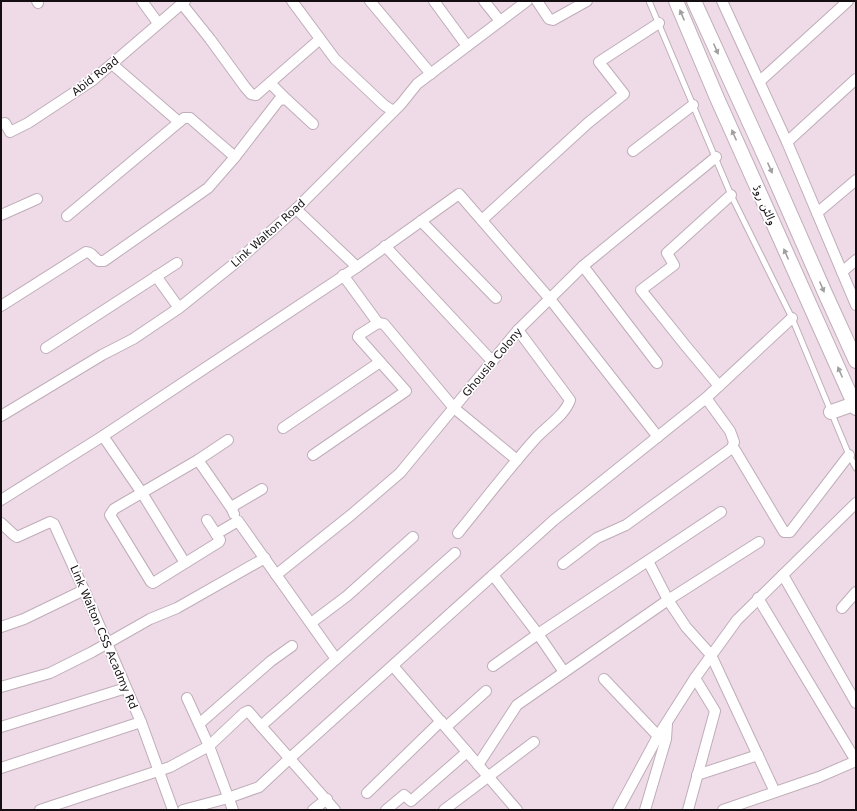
<svg xmlns="http://www.w3.org/2000/svg" width="857" height="811" viewBox="0 0 857 811" font-family="'DejaVu Sans','Noto Sans Arabic',sans-serif">
  <style>
    .lines { fill: none; stroke-linecap: round; stroke-linejoin: round }
    .service-casing { stroke: #bfadb8; stroke-width: 7 }
    .minor-casing { stroke: #bfadb8; stroke-width: 12 }
    .secondary-casing { stroke: #bfadb8; stroke-width: 16 }
    .service { stroke: #fff; stroke-width: 5 }
    .minor { stroke: #fff; stroke-width: 10 }
    .secondary { stroke: #fff; stroke-width: 14 }
    .oneway { fill: #a19fa0 }
    .labels { text-anchor: middle; stroke-width: 3.5; stroke-linejoin: round; paint-order: stroke }
    .street-label { font-size: 11px; fill: #140e12; stroke: #fff }
  </style>
  <rect width="100%" height="100%" fill="#eedbe7"/>
  <g class="lines">
    <defs>
      <polyline id="service" points="649,1 731,195 792,318 849,455 856,468"/>
      <g id="minor">
        <polyline points="37,1 38,3"/>
        <polyline points="142,1 158,23"/>
        <polyline points="292,1 335,59 384,105 393,111"/>
        <polyline points="370,1 431,74"/>
        <polyline points="434,1 467,46"/>
        <polyline points="484,1 500,21"/>
        <polyline points="537,1 549,19 553,20 587,1"/>
        <polyline points="722,1 787,142 856,305"/>
        <polyline points="182,4 210,39 245,87 251,94 256,95 320,39"/>
        <polyline points="112,64 179,122"/>
        <polyline points="760,81 848,1"/>
        <polyline points="270,83 286,99"/>
        <polyline points="1,124 5,123 10,132 28,123 93,80 185,1"/>
        <polyline points="787,142 856,79"/>
        <polyline points="633,151 693,105"/>
        <polyline points="296,209 357,267"/>
        <polyline points="817,213 856,180"/>
        <polyline points="1,215 37,199"/>
        <polyline points="67,216 184,118 190,118 235,157"/>
        <polyline points="482,220 588,123 624,94 599,62 659,23"/>
        <polyline points="421,221 496,298"/>
        <polyline points="385,246 492,361"/>
        <polyline points="583,266 657,363"/>
        <polyline points="842,272 856,260"/>
        <polyline points="343,275 378,323"/>
        <polyline points="156,276 179,308"/>
        <path d="M1 306 86 252C92 252 94 258 99 261H104L208 188 235 157 279 100 286 99 313 124"/>
        <polyline points="46,348 177,263"/>
        <polyline points="719,386 685,345 641,290 674,265 667,253 731,195"/>
        <polyline points="1,416 102,355 133,339 179,308 234,264 296,209 401,104 417,84 527,1"/>
        <polyline points="283,428 380,362"/>
        <polyline points="103,436 142,493 185,563"/>
        <polyline points="732,448 735,450 784,532 790,532 849,455"/>
        <polyline points="313,455 406,391 358,337 359,335 378,323 384,324 454,408 517,460"/>
        <polyline points="198,460 232,509"/>
        <polyline points="1,500 103,436 357,267 459,194 550,299 658,437"/>
        <polyline points="234,514 232,509 233,506 262,489"/>
        <polyline points="207,520 220,540 219,542 153,583 151,582 110,515 114,509 198,460 228,440"/>
        <polyline points="1,523 14,535 17,537 50,522 54,524 84,590 141,722 173,810"/>
        <path d="M458 533C484 501 509 468 536 438 547 426 565 415 570 400L518 330"/>
        <polyline points="216,534 238,521 336,659"/>
        <polyline points="648,561 668,600 686,627 711,655 775,792"/>
        <polyline points="563,564 597,538 626,525 732,448 734,442 730,431 706,398"/>
        <polyline points="276,575 351,515 400,473 518,330 583,266 716,157"/>
        <polyline points="493,575 538,634 564,672"/>
        <polyline points="783,575 856,703"/>
        <polyline points="758,598 856,761"/>
        <polyline points="842,608 856,592"/>
        <polyline points="311,623 347,596 413,537"/>
        <polyline points="1,627 24,619 84,590"/>
        <polyline points="393,666 517,810"/>
        <polyline points="493,666 538,634 721,512"/>
        <polyline points="604,679 658,736"/>
        <polyline points="1,687 50,673 92,652 150,619 177,608 265,558"/>
        <polyline points="187,698 209,746 233,810"/>
        <polyline points="199,724 271,661 292,646"/>
        <polyline points="261,726 335,810"/>
        <polyline points="1,727 126,688"/>
        <polyline points="446,727 486,691"/>
        <polyline points="478,765 517,705 668,600 759,542"/>
        <polyline points="1,768 141,722"/>
        <polyline points="697,775 758,755"/>
        <polyline points="367,793 441,721"/>
        <polyline points="40,810 170,767 209,746 244,713 248,711 261,726 455,553"/>
        <polyline points="183,810 228,798 259,787 289,759 554,520 706,398 792,318"/>
        <polyline points="313,810 327,799"/>
        <polyline points="386,810 404,795 411,801 467,752"/>
        <polyline points="444,810 534,742"/>
        <polyline points="618,810 658,736 695,678 737,620 856,503"/>
        <polyline points="645,810 666,739 667,724"/>
        <polyline points="688,810 715,711 695,678"/>
        <polyline points="723,810 819,777 856,761"/>
      </g>
      <g id="secondary">
        <polyline points="676,1 717,98 856,408"/>
        <polyline points="694,1 767,161 825,293 856,361"/>
        <polyline points="831,412 854,404"/>
      </g>
    </defs>
    <use href="#service" class="service-casing"/>
    <use href="#minor" class="minor-casing"/>
    <use href="#secondary" class="secondary-casing"/>
    <use href="#service" class="service"/>
    <use href="#minor" class="minor"/>
    <use href="#secondary" class="secondary"/>
  </g>
  <defs><path id="oneway-solid" d="M-6-.8H1V-3.2L6.5 0L1 3.2V.8H-6Z"/></defs>
  <g class="oneway">
    <use href="#oneway-solid" transform="translate(682 15) rotate(-113)"/>
    <use href="#oneway-solid" transform="translate(716 49) rotate(66)"/>
    <use href="#oneway-solid" transform="translate(734 135) rotate(-114)"/>
    <use href="#oneway-solid" transform="translate(770 168) rotate(66)"/>
    <use href="#oneway-solid" transform="translate(786 254) rotate(-114)"/>
    <use href="#oneway-solid" transform="translate(822 287) rotate(67)"/>
    <use href="#oneway-solid" transform="translate(840 372) rotate(-114)"/>
  </g>
  <g class="labels">
    <g class="street-label">
      <text transform="translate(95 76) rotate(-38)" y="4">Abid Road</text>
      <text transform="translate(765 205) rotate(66)" y="4">والٹن روڈ</text>
      <text transform="translate(268 233) rotate(-42)" y="4">Link Walton Road</text>
      <text transform="translate(492 362) rotate(-50)" y="4">Ghousia Colony</text>
      <text transform="translate(104 637) rotate(67)" y="4">Link Walton CSS Acadmy Rd</text>
    </g>
  </g>
  <rect width="857" height="811" fill="none" stroke="#140e12" stroke-width="4"/>
</svg>
